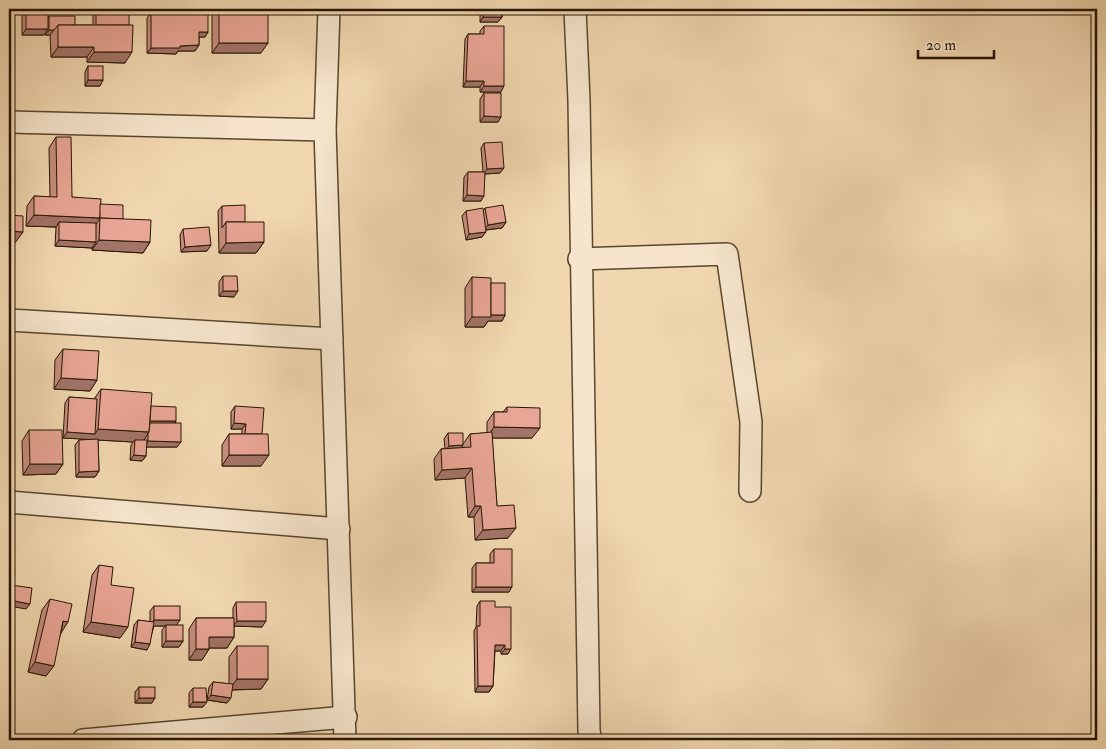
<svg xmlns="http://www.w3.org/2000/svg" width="1106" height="749" viewBox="0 0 1106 749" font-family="'IM FELL Double Pica',serif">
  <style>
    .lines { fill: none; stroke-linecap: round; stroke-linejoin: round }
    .street-casing { stroke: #59462d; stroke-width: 24 }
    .street { stroke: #f6e5cc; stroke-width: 21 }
    .wall { fill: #c88e80; stroke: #261601 }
    .shaded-wall { fill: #a37468; stroke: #261601 }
    .building { fill: #e9a595; stroke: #261601 }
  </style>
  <rect width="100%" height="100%" fill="#f1d7b0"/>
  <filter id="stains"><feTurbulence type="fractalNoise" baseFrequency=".004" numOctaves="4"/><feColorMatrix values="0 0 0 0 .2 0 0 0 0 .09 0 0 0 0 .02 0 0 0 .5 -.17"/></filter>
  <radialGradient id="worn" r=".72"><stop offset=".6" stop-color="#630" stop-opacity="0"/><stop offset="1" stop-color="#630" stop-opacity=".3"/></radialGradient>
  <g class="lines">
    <defs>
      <g id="street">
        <polyline points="329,9 325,130 345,740"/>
        <polyline points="575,9 579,100 589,731 591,740"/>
        <polyline points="9,122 325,130"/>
        <polyline points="579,259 727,254 751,422 750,491"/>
        <polyline points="9,320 332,339"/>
        <polyline points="9,502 339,529"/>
        <polyline points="83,740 346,717"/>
      </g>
    </defs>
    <use href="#street" class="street-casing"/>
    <use href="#street" class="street"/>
  </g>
  <g class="wall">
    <polygon points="96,9 125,63 87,62 87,57 51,57 50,35 45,35 45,33 44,35 22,35 22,16 26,11 48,18 49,16 75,25 93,25 93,14"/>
    <polygon points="161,9 179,9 178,13 208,32 205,37 199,37 199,45 195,51 178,51 176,54 147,53 147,18 151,13 161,13"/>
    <polygon points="212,9 268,9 261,53 212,53"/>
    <polygon points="480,9 502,9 502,17 498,22 480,22"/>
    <polygon points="484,26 501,92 480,92 480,87 463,87 465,39 468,34 480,34 480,31"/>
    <polygon points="88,66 100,86 85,86 85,72"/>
    <polygon points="484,93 501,117 498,122 480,122 480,99"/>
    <polygon points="56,137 72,197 100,204 123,219 150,242 143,253 92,250 92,248 55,246 56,227 26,226 27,206 34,196 50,197 49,148"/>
    <polygon points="484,143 500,173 485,174 481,201 463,201 464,177 468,172 483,172 481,148"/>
    <polygon points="222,206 245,222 264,242 256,253 219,253 218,211"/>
    <polygon points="485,208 506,222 502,228 486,230 482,237 466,240 462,216 466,211 483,211"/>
    <polygon points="183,229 207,251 181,252 180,235"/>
    <polygon points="223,276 234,297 219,296 219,282"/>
    <polygon points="472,277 491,283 505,315 502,321 488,321 484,327 465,327 465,288"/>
    <polygon points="63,349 97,380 90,391 54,389 55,360"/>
    <polygon points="101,389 151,406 176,421 175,423 177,447 146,447 146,456 142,461 130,460 131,445 133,442 98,440 99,471 95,477 76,477 75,445 79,440 86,439 63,438 65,403 69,397 94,399"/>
    <polygon points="235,406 262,434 261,466 222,466 222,445 229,434 242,434 242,429 231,429 231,412"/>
    <polygon points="507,407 532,438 492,438 497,506 508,538 475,540 474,517 468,517 465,478 435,480 434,459 441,449 445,448 444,439 448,433 463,444 470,434 487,433 487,422 494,412 503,412"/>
    <polygon points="29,430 63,464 56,474 23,475 22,441"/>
    <polygon points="494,549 509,592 472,592 472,568 476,563 490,563 490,554"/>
    <polygon points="99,565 111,585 120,638 83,632 92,575"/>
    <polygon points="50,599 61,633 46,676 28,672 42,610"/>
    <polygon points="480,601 495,607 508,654 501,654 501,651 495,651 493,686 489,692 475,692 474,631 476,627 477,606"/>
    <polygon points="236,602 262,627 234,626 234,637 227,648 209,648 209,649 202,660 189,660 189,629 196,618 233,618 233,608"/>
    <polygon points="154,606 177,625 183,641 179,647 162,647 162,630 165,626 154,626 147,650 131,647 134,625 138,620 150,622 150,611"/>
    <polygon points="237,646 268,679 261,689 232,690 227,703 207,700 209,687 213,682 229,684 229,657"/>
    <polygon points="139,687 152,703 135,703 135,692"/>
    <polygon points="193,688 203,707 189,707 189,693"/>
  </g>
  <g class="shaded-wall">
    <polygon points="164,11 179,12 175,17 161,17"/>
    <polygon points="483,17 502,17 498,22 480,22"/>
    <polygon points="26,29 48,29 44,35 22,35"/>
    <polygon points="49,30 54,30 50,35 45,35"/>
    <polygon points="199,32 208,32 205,37 195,37"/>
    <polygon points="219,43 268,43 261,53 212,53"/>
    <polygon points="199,45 195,51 178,51 176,54 147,53 151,48 180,46"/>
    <polygon points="58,47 94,47 87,57 51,57"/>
    <polygon points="94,52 132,52 125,63 87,62"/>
    <polygon points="88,80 103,80 100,86 85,86"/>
    <polygon points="466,81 484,81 480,87 463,87"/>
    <polygon points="484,86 504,86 501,92 480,92"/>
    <polygon points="484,116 501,117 498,122 480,122"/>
    <polygon points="504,168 500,173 483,174 487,169"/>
    <polygon points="467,195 484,196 481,201 463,201"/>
    <polygon points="34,215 100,218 93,229 59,222 56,227 26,226"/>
    <polygon points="506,222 502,228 484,230 488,225"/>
    <polygon points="9,231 23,232 15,243 9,242"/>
    <polygon points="486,232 482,237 466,240 469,234"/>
    <polygon points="59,240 96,242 92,248 55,246"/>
    <polygon points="99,240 150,242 143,253 92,250"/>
    <polygon points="264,242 256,253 219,253 226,243"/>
    <polygon points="211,245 207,251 181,252 185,247"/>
    <polygon points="223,291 238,291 234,297 219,296"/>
    <polygon points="488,315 505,315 502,321 488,321 484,327 465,327 472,317"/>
    <polygon points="61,378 97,380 90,391 54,389"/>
    <polygon points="148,421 176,421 172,426 148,426"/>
    <polygon points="234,423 246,424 242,429 231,429"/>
    <polygon points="494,427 540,428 532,438 487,438"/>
    <polygon points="98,429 149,432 142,443 135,440 133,442 63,438 67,432 95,434"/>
    <polygon points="148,441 181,442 177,447 145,447"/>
    <polygon points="463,445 460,451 445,451 449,446"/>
    <polygon points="134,455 146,456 142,461 130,460"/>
    <polygon points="229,455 269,455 261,466 222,466"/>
    <polygon points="30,464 63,464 56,474 23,475"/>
    <polygon points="472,468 465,478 435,480 442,470"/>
    <polygon points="99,471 95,477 76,477 79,472"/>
    <polygon points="475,506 481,506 474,517 468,517"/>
    <polygon points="516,528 508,538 475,540 483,530"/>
    <polygon points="476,587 512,587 509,592 472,592"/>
    <polygon points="9,600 30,604 26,609 9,606"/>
    <polygon points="154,620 180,620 176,626 150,626"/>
    <polygon points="63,621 68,622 61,633"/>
    <polygon points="237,621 266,621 262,627 233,626"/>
    <polygon points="91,622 128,627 120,638 83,632"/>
    <polygon points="209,637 234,637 227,648 202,648"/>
    <polygon points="166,641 183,641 179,647 162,647"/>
    <polygon points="135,642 150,644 147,650 131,647"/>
    <polygon points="495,645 505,645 501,651 491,651"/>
    <polygon points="196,649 209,649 202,660 189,660"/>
    <polygon points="505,649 511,649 508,654 501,654"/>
    <polygon points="35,662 54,666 46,676 28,672"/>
    <polygon points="237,679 268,679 261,689 229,690"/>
    <polygon points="478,686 493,686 489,692 475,692"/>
    <polygon points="211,695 231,698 227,703 207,700"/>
    <polygon points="139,698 155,698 152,703 135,703"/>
    <polygon points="193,702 207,702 203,707 189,707"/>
  </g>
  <g class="building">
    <rect x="96" y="9" width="33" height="16"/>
    <polygon points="164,9 179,9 179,12 164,11"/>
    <rect x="219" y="9" width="49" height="34"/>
    <rect x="483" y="9" width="19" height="8"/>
    <rect x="26" y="11" width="22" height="18"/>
    <polygon points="151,13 208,14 208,32 199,32 199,45 180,46 180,48 151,48"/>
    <polygon points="49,16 75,16 75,25 58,25 54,30 49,30"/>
    <polygon points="58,25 133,25 132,52 94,52 94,47 58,47"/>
    <polygon points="484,26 504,26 504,86 484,86 484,81 466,81 468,34 484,34"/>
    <rect x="88" y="66" width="15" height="14"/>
    <polygon points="484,93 501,93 501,117 484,116"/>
    <polygon points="56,137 71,137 72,197 101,199 100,218 34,215 34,196 57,197"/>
    <polygon points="502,142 504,168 487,169 484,143"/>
    <polygon points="468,172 485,172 484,196 467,195"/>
    <polygon points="100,204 123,205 123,219 100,218"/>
    <polygon points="245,205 245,222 226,222 222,228 222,206"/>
    <polygon points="503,205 506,222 488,225 485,208"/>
    <polygon points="483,208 486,232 469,234 466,211"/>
    <polygon points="9,215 23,216 23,232 9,231"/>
    <polygon points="100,218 151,220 150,242 99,240"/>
    <polygon points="59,222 96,223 96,242 59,240"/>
    <polygon points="226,222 264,222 264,242 226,243"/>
    <polygon points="209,227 211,245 185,247 183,229"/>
    <polygon points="223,276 237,276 238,291 223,291"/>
    <polygon points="472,277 491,278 491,317 472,317"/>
    <rect x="491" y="283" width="14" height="32"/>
    <polygon points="63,349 99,351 97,380 61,378"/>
    <polygon points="101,389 152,393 149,432 98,429"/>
    <polygon points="69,397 97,399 95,434 67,432"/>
    <polygon points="151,406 176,407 176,421 150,421"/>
    <polygon points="235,406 264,408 262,434 245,434 246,424 234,423"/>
    <polygon points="507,407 540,408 540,428 494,427 494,412 507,412"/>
    <polygon points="150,423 181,423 181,442 148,441 148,434 149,432"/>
    <polygon points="29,430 62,430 63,464 30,464"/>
    <polygon points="492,432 497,506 514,505 516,528 483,530 481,506 475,506 472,468 442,470 441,449 471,447 470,434"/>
    <polygon points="448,433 463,433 463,445 449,446"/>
    <polygon points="229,434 268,434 269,455 229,455"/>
    <polygon points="98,439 99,471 79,472 79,440"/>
    <polygon points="135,440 147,440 146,456 134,455"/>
    <polygon points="494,549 512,549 512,587 476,587 476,563 494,563"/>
    <polygon points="9,561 14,562 10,595 9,594"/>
    <polygon points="99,565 113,567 111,585 134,588 128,627 91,622"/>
    <polygon points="11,585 32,588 30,604 9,600"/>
    <polygon points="50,599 72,604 68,622 63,621 54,666 35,662"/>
    <polygon points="480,601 495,601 495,607 511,607 511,649 505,649 505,645 495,645 493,686 478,686 477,626 480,626"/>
    <polygon points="236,602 266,602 266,621 237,621"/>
    <rect x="154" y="606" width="26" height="14"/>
    <polygon points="196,618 234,618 234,637 209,637 209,649 196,649"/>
    <polygon points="138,620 154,622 150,644 135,642"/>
    <rect x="166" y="625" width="17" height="16"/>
    <rect x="237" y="646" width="31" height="33"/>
    <polygon points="213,682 233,684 231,698 211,695"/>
    <rect x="139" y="687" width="16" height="11"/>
    <polygon points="193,688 206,688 207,702 193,702"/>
  </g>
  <rect width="1106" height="749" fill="none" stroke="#f1d7b0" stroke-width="30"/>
  <rect x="10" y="10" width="1086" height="729" fill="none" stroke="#261601" stroke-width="2.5"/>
  <rect x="15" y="15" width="1076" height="719" fill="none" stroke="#261601"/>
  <path d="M918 50v8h76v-8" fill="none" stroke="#261601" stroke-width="2.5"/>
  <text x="926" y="50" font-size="15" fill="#261601" stroke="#f6e5cc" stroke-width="4" paint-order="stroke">20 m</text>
  <rect width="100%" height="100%" filter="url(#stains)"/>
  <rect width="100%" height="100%" fill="url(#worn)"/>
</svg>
